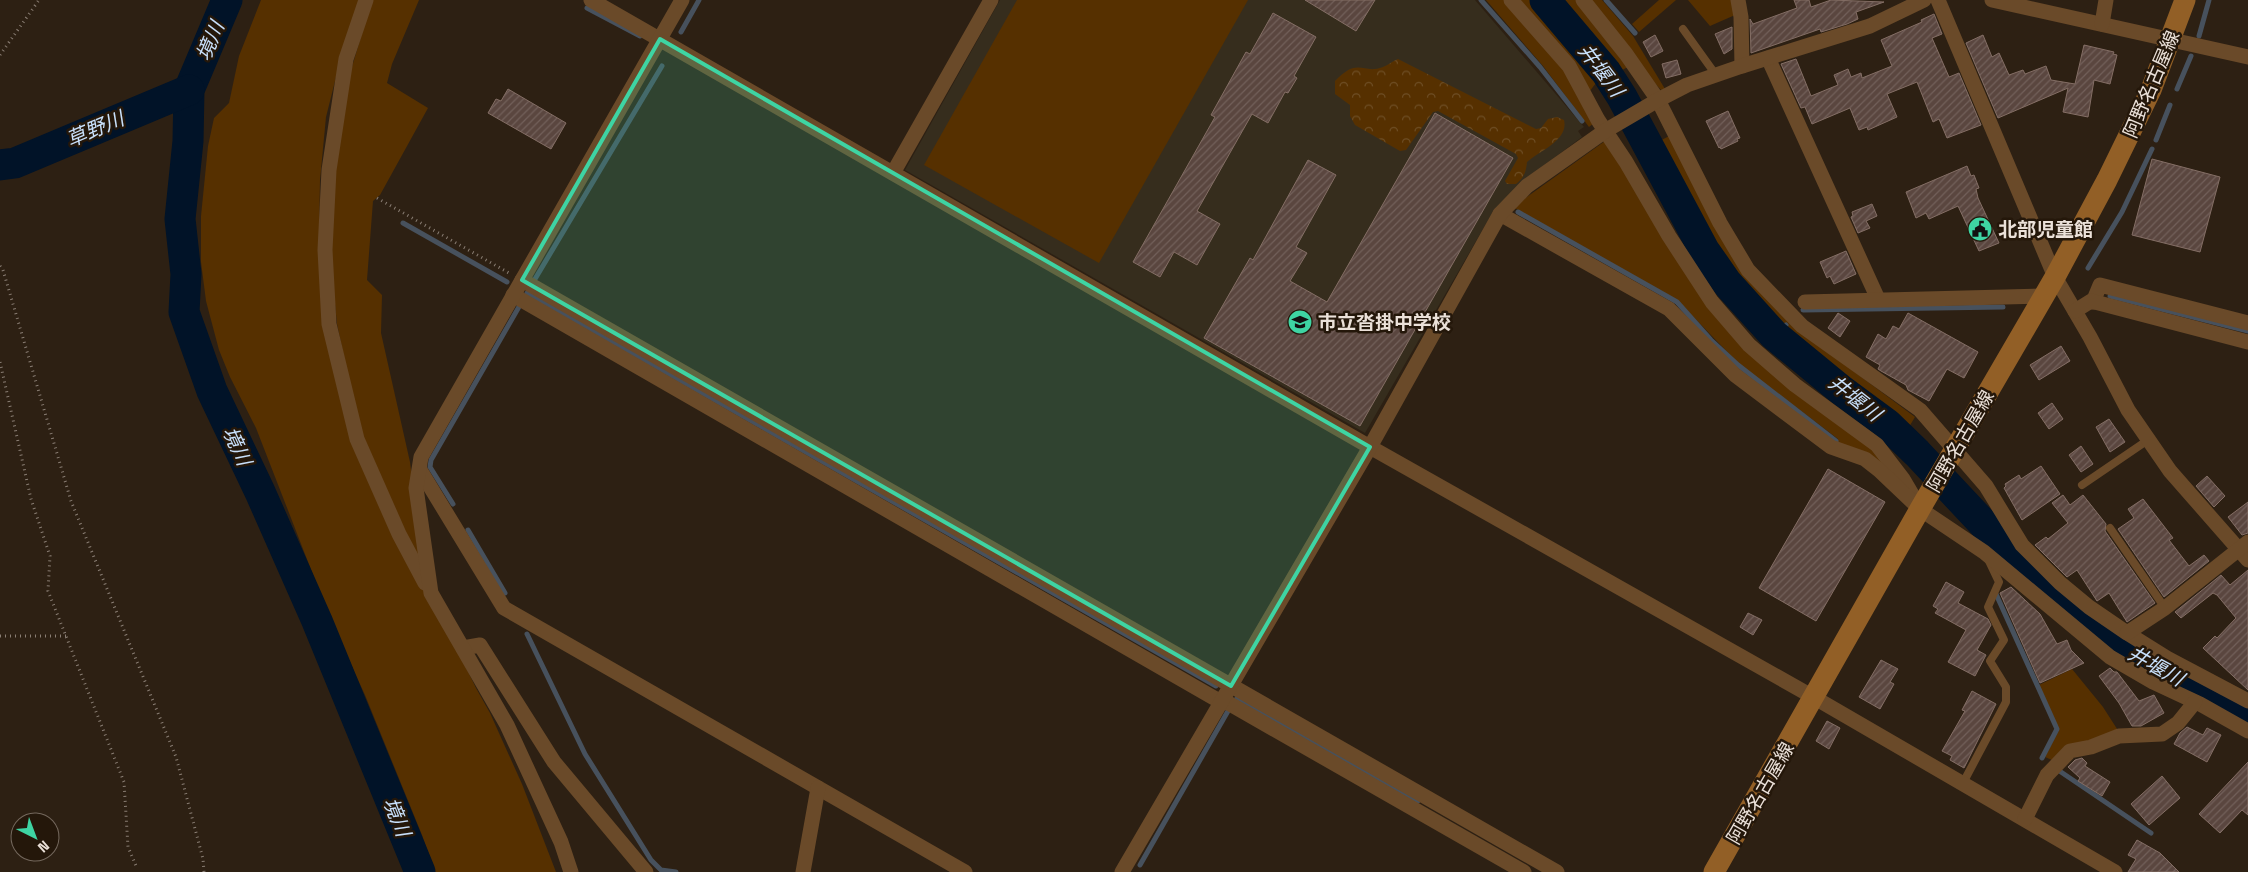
<svg xmlns="http://www.w3.org/2000/svg" width="2248" height="872" viewBox="0 0 2248 872" font-family="'Space Grotesk','Noto Sans JP',sans-serif">
  <style>
    .education { fill: #362d1d }
    .grass { fill: #563000 }
    .forest { fill: url(#forest-crowns) }
    .lines { fill: none; stroke-linecap: round; stroke-linejoin: round }
    .stream { stroke: #47515d; stroke-width: 5 }
    .river { stroke: #011328; stroke-width: 31 }
    .building { fill: url(#building-hatch); stroke: #846e65 }
    .path { stroke: #8a7e74; stroke-width: 3; stroke-dasharray: 1 4; stroke-linecap: butt }
    .service { stroke: #6a4a29; stroke-width: 8 }
    .minor { stroke: #6a4a29; stroke-width: 15 }
    .secondary { stroke: #925f26; stroke-width: 21 }
    .marked { fill: #3ed4a3; fill-opacity: 0.2; stroke: #3ed4a3; stroke-width: 4; stroke-linejoin: round }
    .labels { text-anchor: middle; stroke-width: 5; stroke-linejoin: round; paint-order: stroke }
    .street-label { font-size: 19px; fill: #ebe1d9; stroke: #24170a }
    .poi-label { font-size: 19px; font-weight: bold; fill: #ebe1d9; stroke: #24170a; text-anchor: start }
    .water-label { font-size: 20px; font-style: italic; fill: #c8e0fb; stroke: #24170a }
  </style>
  <defs>
    <pattern id="forest-crowns" width="20" height="18" patternUnits="userSpaceOnUse" patternTransform="scale(1.25)"><rect width="20" height="18" fill="#563000"/><path d="M2 6a3 3 0 1 1 6 0M12 15a3 3 0 1 1 6 0" fill="none" stroke="#6e4e25"/></pattern>
    <pattern id="building-hatch" width="6" height="6" patternUnits="userSpaceOnUse" patternTransform="scale(1.25)"><rect width="6" height="6" fill="#5a463f"/><path d="M-1 1l2-2M0 6l6-6M5 7l2-2" fill="none" stroke="#72605a"/></pattern>
  </defs>
  <rect width="100%" height="100%" fill="#2d2013"/>
  <polygon class="education" points="1000,0 1475,0 1584,127 1578,131 1582,137 1527,178 1494,210 1365,433 905,170"/>
  <g class="grass">
    <polygon points="261,0 359,0 342,53 326,117 320,180 319,234 350,430 476,688 490,713 522,784 556,872 435,872 422,835 365,695 331,621 256,428 230,377 219,350 206,301 201,262 201,216 208,146 214,118 229,103 239,56"/>
    <polygon points="372,0 419,0 392,64 387,83 428,108 380,195 373,201 367,280 382,295 381,333 410,462 424,572 361,436 337,324 330,254 335,169 348,80"/>
    <polygon points="1017,0 1248,0 1099,263 924,165"/>
    <polygon points="1486,0 1506,0 1566,68 1594,123 1589,127 1543,66"/>
    <polygon points="1516,0 1537,0 1574,43 1600,78 1589,92"/>
    <polygon points="1554,0 1577,0 1628,67 1616,73 1611,70 1583,33"/>
    <polygon points="1589,0 1602,0 1633,36 1665,89 1661,90 1643,70"/>
    <polygon points="1659,0 1676,0 1639,32 1632,24"/>
    <polygon points="1688,0 1734,0 1735,15 1710,26"/>
    <path d="M1671 135 1723 240 1801 332 1915 417 1906 432 1781 335 1788 328 1785 324 1777 331C1737 292 1712 252 1685 205 1674 185 1661 165 1656 143Z"/>
    <polygon points="1605,141 1711,311 1862,439 1886,465 1835,445 1838,439 1739,364 1678,301 1513,207"/>
    <polygon points="2072,669 2103,707 2119,732 2093,741 2064,747 2052,760 2045,757 2059,730 2039,685"/>
  </g>
  <path class="forest" d="M1398 59 1536 129 1541 128 1548 119 1557 117 1564 120C1569 140 1539 151 1527 162 1526 172 1524 178 1516 184H1507L1505 181 1518 158 1516 154 1438 111 1433 112 1406 150 1400 151 1355 125 1350 116V105L1335 94V81C1359 56 1362 75 1383 67 1388 65 1393 61 1398 59Z"/>
  <g class="lines">
    <g class="stream">
      <polyline points="1481,0 1540,67 1582,121"/>
      <polyline points="1606,0 1635,33"/>
      <polyline points="587,8 640,36"/>
      <polyline points="681,32 699,0"/>
      <polyline points="2199,36 2209,0"/>
      <polyline points="2177,89 2191,56"/>
      <polyline points="2156,140 2170,105"/>
      <polyline points="1518,212 1677,302 1711,340 1738,365 1836,441"/>
      <polyline points="403,223 507,282"/>
      <polyline points="2088,268 2122,212 2152,149"/>
      <polyline points="535,279 662,66"/>
      <polyline points="527,293 1216,686"/>
      <polyline points="2110,296 2248,331"/>
      <polyline points="1803,310 2003,307"/>
      <polyline points="1774,335 1786,325"/>
      <polyline points="453,504 430,467 431,460 520,305"/>
      <polyline points="468,530 505,593"/>
      <polyline points="1996,594 2057,729 2042,758"/>
      <polyline points="527,634 585,754 651,860 661,870 676,872"/>
      <polyline points="1237,698 1418,801"/>
      <polyline points="2058,770 2151,833"/>
      <polyline points="1140,865 1228,711"/>
    </g>
    <g class="river">
      <polyline points="227,0 189,90 188,141 180,219 186,274 184,312 212,391 260,492 317,621 420,872"/>
      <polyline points="1545,0 1606,72 1622,97 1704,250 1727,283 1774,335 1841,390 1887,424 1917,453 2037,581 2127,651 2248,717"/>
      <polyline points="0,165 15,163 189,90"/>
    </g>
  </g>
  <g class="building">
    <polygon points="1305,0 1375,0 1356,31"/>
    <polygon points="1794,0 1809,0 1811,7 1831,0 1884,2 1856,12 1858,19 1847,24 1821,32 1820,29 1751,53 1750,19 1753,24 1797,8"/>
    <polygon points="1273,13 1316,37 1294,76 1297,78 1288,93 1285,92 1268,123 1252,114 1197,211 1220,224 1197,265 1174,252 1160,277 1133,262 1215,117 1211,115 1246,52 1250,54"/>
    <polygon points="1934,14 1942,34 1932,38 1949,77 1959,73 1981,125 1947,138 1939,119 1933,122 1917,82 1887,94 1897,117 1868,130 1867,127 1859,130 1850,108 1812,124 1805,107 1801,108 1781,64 1796,59 1811,96 1838,85 1834,75 1848,69 1851,77 1861,73 1862,78 1892,66 1881,40 1922,22 1921,20"/>
    <polygon points="1732,27 1732,49 1724,54 1715,34"/>
    <polygon points="1655,35 1663,51 1651,57 1643,42"/>
    <polygon points="1983,35 1992,57 1999,53 2009,75 2023,70 2025,74 2046,66 2051,80 2075,84 2084,45 2114,52 2113,54 2117,55 2110,84 2094,80 2088,117 2063,112 2068,88 1998,118 1966,43"/>
    <polygon points="1677,60 1681,74 1666,78 1662,64"/>
    <polygon points="508,89 566,123 551,149 488,113 496,99 501,101"/>
    <polygon points="1728,111 1740,138 1737,139 1738,141 1721,149 1720,147 1719,148 1706,121"/>
    <polygon points="1435,113 1513,158 1360,426 1204,338 1250,258 1253,260 1308,160 1336,175 1296,247 1307,253 1290,281 1327,302"/>
    <polygon points="2152,159 2220,177 2200,252 2132,235"/>
    <polygon points="1967,166 1971,176 1974,175 1979,188 1976,189 1978,198 1999,243 1979,251 1958,206 1929,219 1926,213 1916,218 1906,192"/>
    <polygon points="1872,204 1877,216 1866,221 1870,228 1858,233 1851,217 1853,216 1852,212"/>
    <polygon points="1846,251 1856,274 1834,284 1830,276 1827,278 1820,262"/>
    <polygon points="1838,313 1850,321 1840,337 1828,328"/>
    <polygon points="1908,313 1978,352 1964,378 1947,369 1929,401 1908,390 1906,385 1881,371 1878,369 1880,365 1866,357 1878,334 1886,339 1893,326 1899,329"/>
    <polygon points="2061,346 2070,361 2039,380 2030,365"/>
    <polygon points="2052,403 2063,419 2049,429 2038,413"/>
    <polygon points="2109,419 2125,442 2110,452 2096,427"/>
    <polygon points="2081,446 2093,464 2081,472 2069,455"/>
    <polygon points="2041,466 2060,494 2022,520 2004,488 2006,486 2005,484 2019,475 2021,479"/>
    <polygon points="1828,469 1885,502 1816,621 1759,588"/>
    <polygon points="2207,476 2225,496 2214,507 2196,486"/>
    <polygon points="2063,495 2070,505 2083,495 2106,524 2105,531 2155,603 2127,622 2109,593 2097,601 2077,570 2067,577 2035,545 2046,537 2048,539 2068,523 2052,503"/>
    <polygon points="2143,499 2173,538 2169,540 2189,566 2204,555 2209,561 2164,597 2118,529 2134,518 2128,509"/>
    <polygon points="2248,502 2248,533 2242,535 2228,517"/>
    <polygon points="2248,570 2248,690 2203,648 2215,636 2217,638 2236,618 2217,595 2213,593 2181,618 2175,612 2221,575 2230,585"/>
    <polygon points="1946,582 1964,592 1958,603 1988,619 1991,625 1977,650 1986,655 1975,676 1948,662 1966,630 1935,613 1938,609 1933,606"/>
    <polygon points="2011,587 2040,614 2057,644 2067,640 2071,650 2084,663 2040,683 2000,593"/>
    <polygon points="1748,613 1762,620 1753,635 1740,627"/>
    <polygon points="1881,660 1898,669 1890,682 1894,684 1880,709 1859,697"/>
    <polygon points="2110,668 2114,672 2117,672 2139,701 2154,695 2164,713 2141,726 2132,726 2119,703 2099,676"/>
    <polygon points="1972,691 1996,704 1964,768 1950,760 1952,756 1942,751 1965,711 1962,710"/>
    <polygon points="1827,721 1840,728 1829,749 1816,741"/>
    <polygon points="2187,727 2203,735 2207,728 2221,735 2207,762 2174,744 2180,733"/>
    <polygon points="2082,758 2087,763 2085,766 2110,782 2102,796 2078,781 2080,778 2068,767 2075,760"/>
    <polygon points="2248,762 2248,815 2242,810 2220,833 2199,814"/>
    <polygon points="2162,776 2180,798 2149,825 2131,804"/>
    <polygon points="2137,840 2160,853 2179,872 2128,872 2136,859 2128,855"/>
  </g>
  <g class="lines">
    <g class="path">
      <polyline points="0,55 39,0"/>
      <polyline points="377,198 509,273"/>
      <polyline points="0,266 3,270 71,501 176,757 203,859 204,872"/>
      <polyline points="0,362 31,499 50,556 48,591 124,782 128,847 137,868"/>
      <polyline points="0,636 66,636"/>
    </g>
    <g class="service">
      <polyline points="1683,29 1716,75"/>
      <polyline points="2082,485 2148,440"/>
      <polyline points="2110,528 2165,608"/>
      <polyline points="1963,783 2006,702 2006,687 1990,661 2004,640 1988,607 1999,582 1989,561"/>
    </g>
    <g class="minor">
      <polyline points="366,0 346,59 329,170 325,250 329,324 357,439 399,534 425,583"/>
      <polyline points="591,0 1370,447 1815,698 2115,872"/>
      <polyline points="1511,0 1569,66 1598,120 1626,162 1669,236 1712,302 1749,345 1795,385 1877,445 1903,479 1913,496"/>
      <polyline points="1583,0 1626,54 1658,100 1720,223 1748,270 1802,326 1920,410 1986,486 2022,545 2060,583 2089,607 2127,633 2167,658 2248,701"/>
      <polyline points="1738,0 1741,17 1742,66"/>
      <polyline points="1938,0 2055,277 2090,337 2128,410 2170,471 2248,560"/>
      <polyline points="1992,0 2248,57"/>
      <polyline points="2102,24 2106,0"/>
      <polyline points="1768,58 1878,299"/>
      <polyline points="893,173 991,0"/>
      <polyline points="1500,214 1669,309 1735,375 1831,447 1865,459 1879,470 1920,509 1984,552 2110,657 2153,682 2200,704 2248,731"/>
      <polyline points="522,280 1557,872"/>
      <polyline points="513,295 1214,698 1230,704 1524,872"/>
      <polyline points="1805,302 2044,296"/>
      <polyline points="2093,302 2100,285 2248,323"/>
      <polyline points="2075,311 2091,301 2248,342"/>
      <polyline points="420,470 504,608 965,872"/>
      <polyline points="2127,633 2165,608 2248,542"/>
      <polyline points="463,648 480,645 554,762 646,872"/>
      <polyline points="2025,819 2047,775 2070,751 2091,747 2119,736 2162,734 2178,723 2195,702"/>
      <polyline points="571,872 561,842 507,725 431,593 416,488 421,457 682,0"/>
      <polyline points="803,872 818,788"/>
      <polyline points="1122,872 1370,447 1500,214 1527,186 1605,131 1658,100 1687,85 1742,66 1870,26 1924,0"/>
    </g>
    <polyline class="secondary" points="1714,872 1920,509 2055,277 2107,180 2151,90 2185,0"/>
  </g>
  <path class="marked" d="M660 39 1370 447 1231 686 522 280Z"/>
  <defs>
    <symbol id="civic-disc" viewBox="-11 -11 22 22"><circle r="9.5" fill="#3ed4a3" stroke="#24170a"/><path d="M-.6-6.5H3V-4.5H.6V-3L4-1V1h2V6H-6V1h2V-1L-.6-3ZM-1.2 2.5V6h2.4V2.5Z" fill="#111"/></symbol>
    <symbol id="school-disc" viewBox="-11 -11 22 22"><circle r="9.5" fill="#3ed4a3" stroke="#24170a"/><path d="M0-5L7-2L0 1L-7-2ZM-4 1L0 2.5L4 1V4Q0 6-4 4Z" fill="#111"/></symbol>
  </defs>
  <g fill-rule="evenodd">
    <use href="#civic-disc" x="1966" y="215" width="28" height="28"/>
    <use href="#school-disc" x="1286" y="308" width="28" height="28"/>
  </g>
  <g class="labels">
    <g class="street-label">
      <text transform="translate(2151 84) rotate(-67)" y="7">阿野名古屋線</text>
      <text transform="translate(1960 441) rotate(-60)" y="7">阿野名古屋線</text>
      <text transform="translate(1760 793) rotate(-60)" y="7">阿野名古屋線</text>
    </g>
    <g class="poi-label">
      <text x="1998" y="236">北部児童館</text>
      <text x="1318" y="329">市立沓掛中学校</text>
    </g>
    <g class="water-label">
      <text transform="translate(210 41) rotate(-67)" y="7">境川</text>
      <text transform="translate(1601 70) rotate(53)" y="7">井堰川</text>
      <text transform="translate(95 129) rotate(-23)" y="7">草野川</text>
      <text transform="translate(1855 398) rotate(38)" y="7">井堰川</text>
      <text transform="translate(237 446) rotate(65)" y="7">境川</text>
      <text transform="translate(2156 666) rotate(29)" y="7">井堰川</text>
      <text transform="translate(397 817) rotate(68)" y="7">境川</text>
    </g>
  </g>
  <g transform="translate(35 837) rotate(138)"><circle r="24" fill="#24170a" stroke="#74685d"/>
  <path d="M0-4L9 19L0 12L-9 19Z" fill="#3ed4a3"/>
  <text y="-8" font-size="14" font-weight="bold" text-anchor="middle" fill="#ebe1d9">N</text>
  </g>
</svg>
